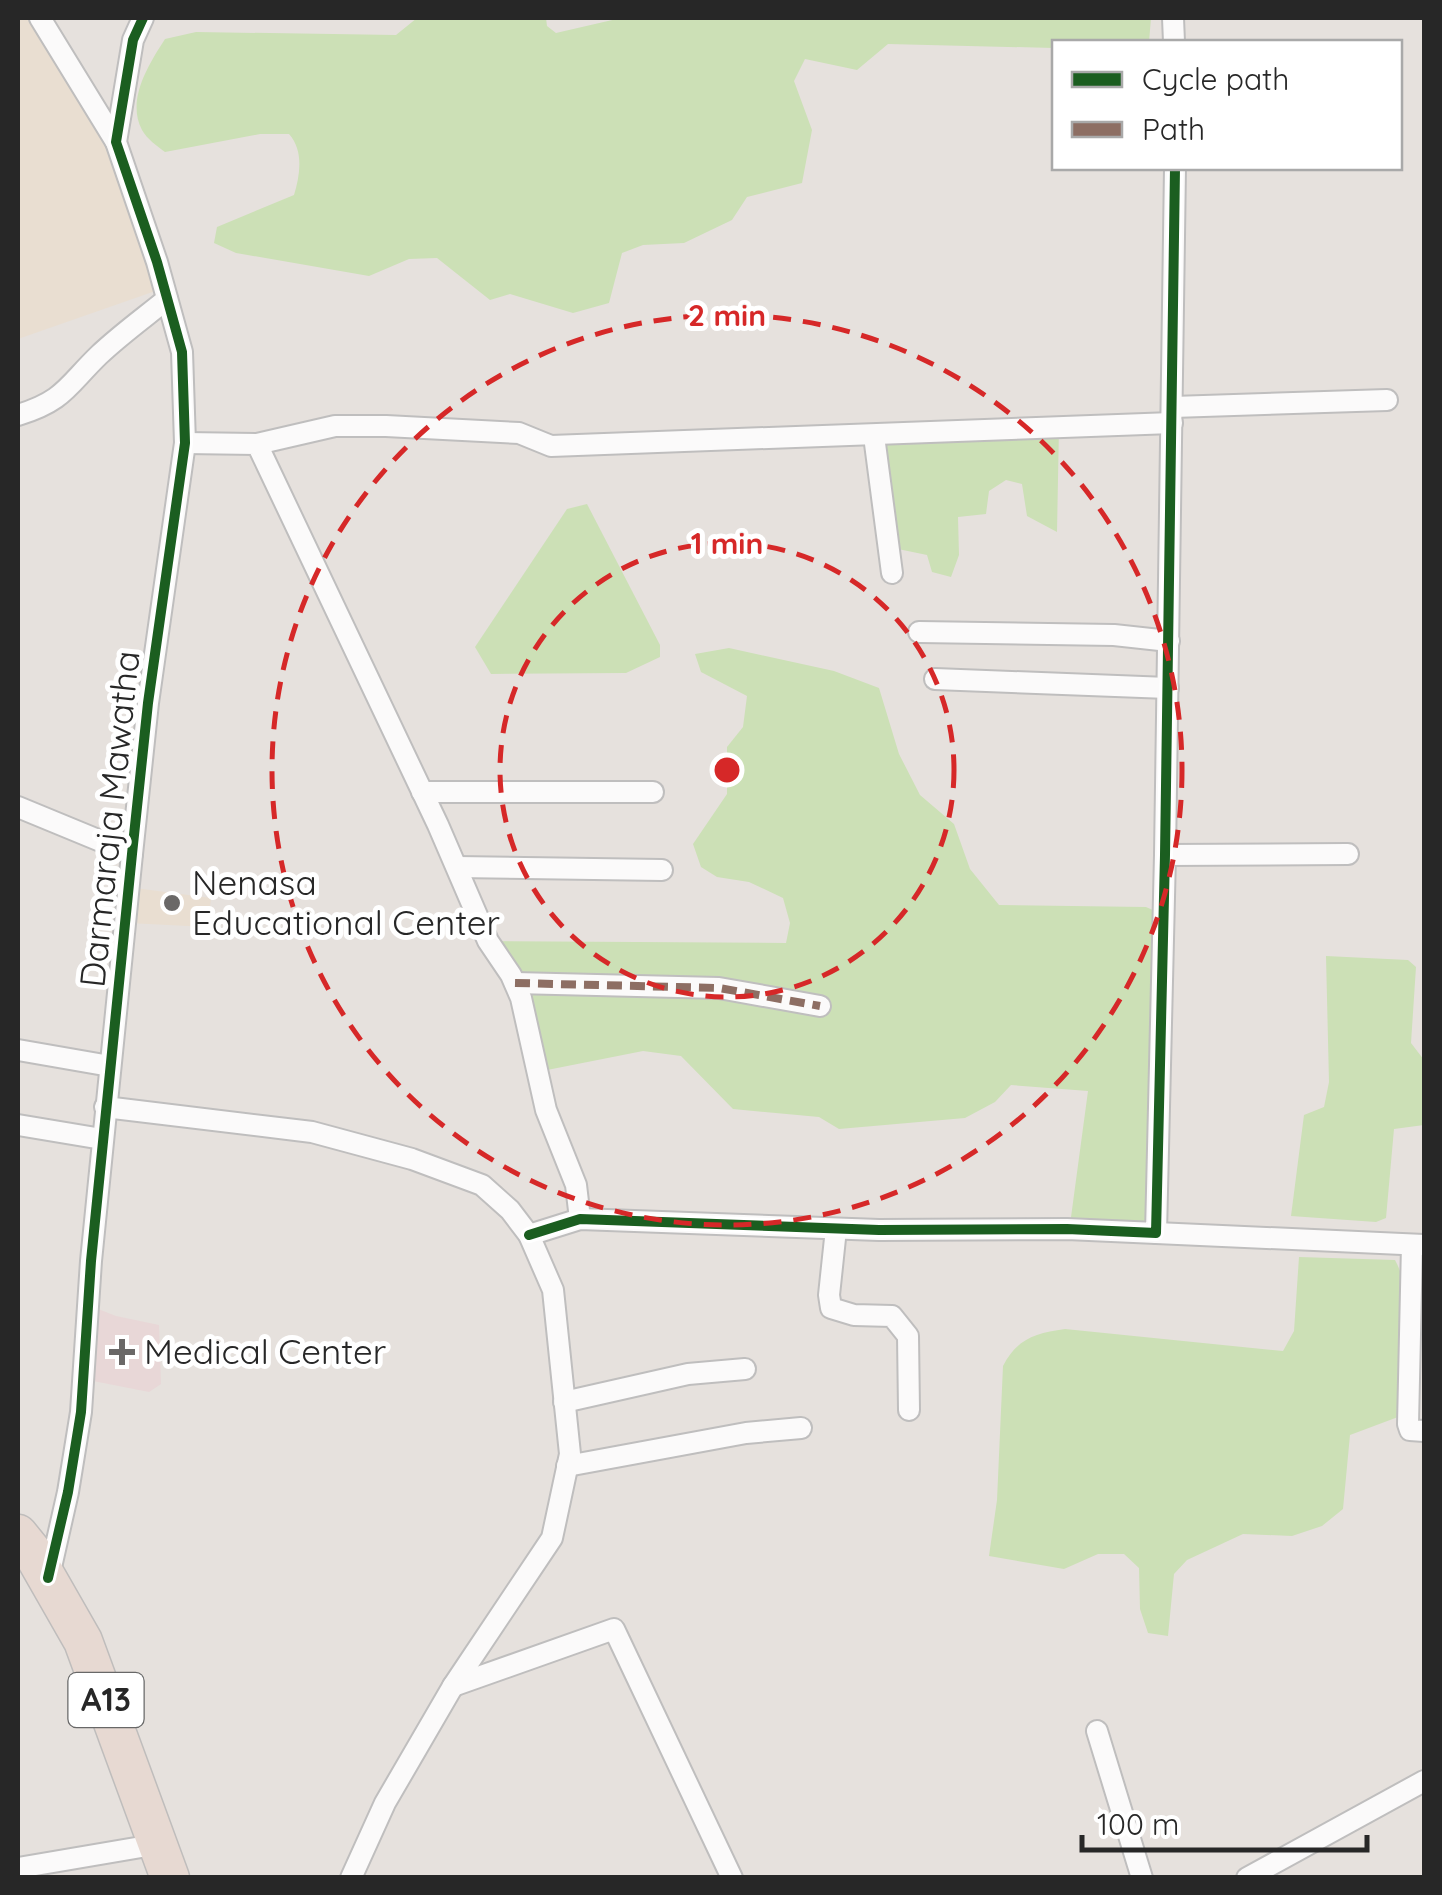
<svg xmlns="http://www.w3.org/2000/svg" width="1442" height="1895" viewBox="0 0 1442 1895" font-family="Quicksand,sans-serif">
  <style>
    .education { fill: #e9ded1 }
    .medical { fill: #e8d7d7 }
    .green { fill: #cce0b6 }
    .lines { fill: none; stroke-linecap: round; stroke-linejoin: round }
    .street-casing { stroke: #bfbebe; stroke-width: 24 }
    .highway-casing { stroke: #bfbdbc; stroke-width: 41 }
    .street { stroke: #fbfafa; stroke-width: 20 }
    .highway { stroke: #e7d9d2; stroke-width: 38 }
    .quiet { stroke: #8d6e63; stroke-width: 8; stroke-dasharray: 15 8; stroke-linecap: butt }
    .cycleway-casing { stroke: #fff; stroke-width: 16 }
    .cycleway { stroke: #1b5e20; stroke-width: 10 }
    .ring { fill: none; stroke: #d62828; stroke-width: 5; stroke-dasharray: 18 12 }
    .poi-dot { fill: #6a6867; stroke: #fff; stroke-width: 4 }
    .labels { text-anchor: middle; stroke-width: 10; stroke-linejoin: round; paint-order: stroke }
    .shield { fill: #fff; stroke: #686868; stroke-width: 2.5 }
    .shield-label { font-size: 32px; font-weight: bold; fill: #272727 }
    .street-label { font-size: 35px; fill: #272727; stroke: #fff }
    .poi-label { font-size: 35px; fill: #272727; stroke: #fff; text-anchor: start }
    .centre { fill: #d62828; stroke: #fff; stroke-width: 5 }
    .ring-label { font-size: 30px; text-anchor: middle; font-weight: bold; fill: #d62828; stroke: #fff; stroke-width: 10; stroke-linejoin: round; paint-order: stroke }
  </style>
  <rect width="100%" height="100%" fill="#e6e1dd"/>
  <g class="education">
    <polygon points="18,18 40,18 116,142 164,288 18,339"/>
    <polygon points="135,888 211,898 208,927 128,923"/>
  </g>
  <polygon class="medical" points="88,1305 116,1316 159,1325 161,1384 149,1392 83,1379"/>
  <g class="green">
    <path d="M417 18H546L547 26 556 33 621 18H1151L1149 42H1054V48L888 44 857 70 805 59 794 81 812 130 802 183 747 197 732 220 684 243 643 245 622 253 609 303 573 313 510 294 490 300 437 258 409 259 369 276 236 253 214 243 217 227 294 195C300 175 304 151 289 134H260L165 152C157 146 147 139 142 130 126 100 149 64 165 39L196 32 396 35Z"/>
    <polygon points="1059,427 1057,532 1027,516 1022,484 1006,480 989,491 986,514 958,517 959,555 951,577 932,572 927,555 898,549 884,435"/>
    <polygon points="587,504 660,645 660,657 626,673 491,674 475,647 567,509"/>
    <polygon points="729,648 834,671 879,688 899,754 920,795 954,824 970,869 999,905 1146,907 1164,915 1161,1234 1069,1232 1088,1091 1011,1085 995,1102 965,1118 839,1129 819,1117 733,1109 681,1056 643,1051 537,1072 520,998 488,941 786,943 790,923 783,898 749,882 717,877 701,867 693,844 727,794 727,747 743,727 747,696 701,672 695,654"/>
    <polygon points="1326,956 1408,960 1416,967 1411,1043 1424,1060 1424,1125 1394,1129 1386,1218 1376,1222 1291,1216 1304,1115 1324,1107 1329,1082"/>
    <path d="M1299 1257 1395 1260C1416 1297 1409 1377 1398 1417L1350 1435 1343 1509 1322 1526 1292 1536 1243 1534 1187 1560 1174 1574 1168 1636 1148 1633 1140 1609 1139 1568 1124 1554H1098L1064 1569 989 1556 997 1500 1003 1366C1017 1339 1035 1333 1065 1329L1283 1351 1294 1331Z"/>
  </g>
  <g class="lines">
    <defs>
      <g id="street">
        <polyline points="40,18 116,142"/>
        <polyline points="1173,18 1174,42"/>
        <polyline points="1173,407 1387,400"/>
        <path d="M18 415C64 401 67 386 99 355 120 335 145 317 167 299"/>
        <polyline points="874,436 892,573"/>
        <polyline points="185,443 257,444 438,825 488,941 511,975 521,998 546,1110 576,1185 580,1219"/>
        <polyline points="257,444 335,426 386,426 519,433 551,446 1172,423"/>
        <polyline points="919,632 1114,635 1169,641"/>
        <polyline points="935,679 1168,688"/>
        <polyline points="422,792 653,792"/>
        <polyline points="18,807 132,854"/>
        <polyline points="1165,855 1348,854"/>
        <polyline points="457,867 662,870"/>
        <polyline points="515,983 719,988 820,1006"/>
        <polyline points="18,1050 110,1066"/>
        <polyline points="105,1107 312,1132 412,1159 482,1185 510,1210 529,1235 553,1290 570,1454 552,1538 453,1686 385,1803 351,1878"/>
        <polyline points="18,1125 102,1139"/>
        <polyline points="836,1229 829,1295 831,1308 854,1315 892,1316 908,1336 909,1410"/>
        <polyline points="1156,1233 1424,1245"/>
        <polyline points="529,1235 580,1219 879,1230 1067,1229 1156,1233 1165,855 1175,168"/>
        <polyline points="1412,1245 1408,1424 1410,1430 1424,1431"/>
        <polyline points="564,1402 688,1374 745,1369"/>
        <polyline points="567,1466 746,1433 801,1428"/>
        <polyline points="49,1576 68,1492 81,1412 91,1261 132,854 148,703 185,443 182,352 157,262 116,142 133,40 143,18"/>
        <polyline points="453,1686 614,1629 732,1878"/>
        <polyline points="1097,1731 1142,1878"/>
        <polyline points="18,1868 159,1844"/>
        <polyline points="1247,1878 1424,1781"/>
      </g>
      <polyline id="highway" points="18,1534 31,1550 83,1641 170,1878"/>
    </defs>
    <use href="#street" class="street-casing"/>
    <use href="#highway" class="highway-casing"/>
    <use href="#street" class="street"/>
    <use href="#highway" class="highway"/>
    <polyline class="quiet" points="515,983 719,988 820,1006"/>
    <defs>
      <g id="cycleway">
        <polyline points="529,1235 580,1219 879,1230 1067,1229 1156,1233 1165,855 1175,168"/>
        <polyline points="48,1578 68,1492 81,1412 91,1261 132,854 148,703 185,443 182,352 157,262 116,142 133,40 143,18"/>
      </g>
    </defs>
    <use href="#cycleway" class="cycleway-casing"/>
    <use href="#cycleway" class="cycleway"/>
  </g>
  <g class="ring">
    <circle cx="727" cy="770" r="227"/>
    <circle cx="727" cy="770" r="455"/>
  </g>
  <g class="poi-dot">
    <circle cx="172" cy="903" r="10"/>
    <path d="M117 1337h10v10h10v10h-10v10h-10v-10h-10v-10h10z"/>
  </g>
  <g class="labels">
    <rect class="shield" x="68.5" y="1673" width="75" height="54" rx="8"/>
    <g class="shield-label">
      <text x="106" y="1711">A13</text>
    </g>
    <g class="street-label">
      <text transform="translate(110 819) rotate(-84)" y="12">Darmaraja Mawatha</text>
    </g>
    <g class="poi-label">
      <text x="192" y="895">Nenasa<tspan x="192" dy="40">Educational Center</tspan></text>
      <text x="144" y="1364">Medical Center</text>
    </g>
  </g>
  <circle cx="727" cy="770" r="15" class="centre"/>
  <g class="ring-label">
    <text x="727" y="326">2 min</text>
    <text x="727" y="554">1 min</text>
  </g>
  <rect width="1442" height="1895" fill="none" stroke="#272727" stroke-width="40"/>
  <rect x="1052" y="40" width="350" height="130" fill="#ffffff" stroke="#a9a9a9" stroke-width="2.5"/>
  <rect x="1072" y="72" width="50" height="15" fill="#1b5e20" stroke="#a9a9a9" stroke-width="2.5"/>
  <text x="1142" y="90" font-size="30" fill="#272727">Cycle path</text>
  <rect x="1072" y="122" width="50" height="15" fill="#8d6e63" stroke="#a9a9a9" stroke-width="2.5"/>
  <text x="1142" y="140" font-size="30" fill="#272727">Path</text>
  <path d="M1082 1835v15h285v-15" fill="none" stroke="#272727" stroke-width="5"/>
  <text x="1097" y="1835" font-size="30" fill="#272727" stroke="#ffffff" stroke-width="8" paint-order="stroke">100 m</text>
</svg>
